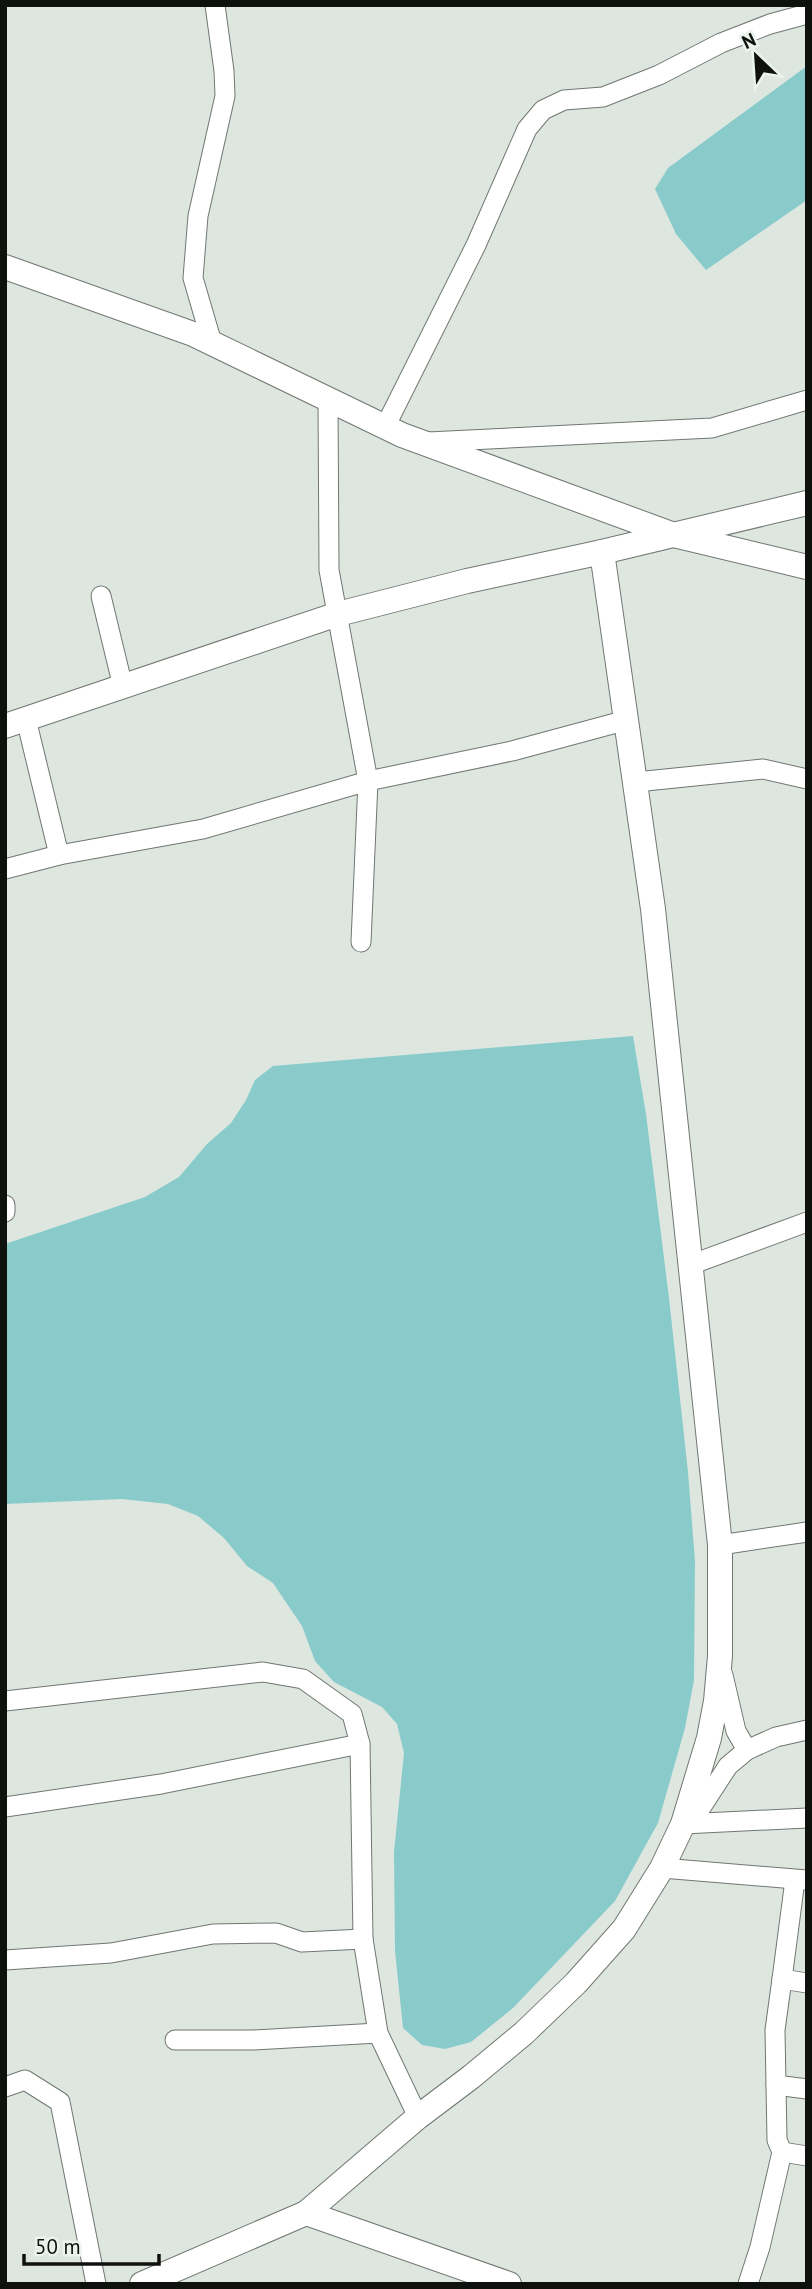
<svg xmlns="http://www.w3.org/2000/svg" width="812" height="2289" viewBox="0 0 812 2289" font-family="'PT Sans',sans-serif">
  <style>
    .water { fill: #89cbca }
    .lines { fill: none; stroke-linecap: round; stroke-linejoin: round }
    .minor-casing { stroke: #707772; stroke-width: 21 }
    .tertiary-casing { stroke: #707772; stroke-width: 26 }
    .minor { stroke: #fff; stroke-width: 19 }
    .tertiary { stroke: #fff; stroke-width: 24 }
  </style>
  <rect width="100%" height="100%" fill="#dee6e0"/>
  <g class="water">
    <polygon points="807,66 807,200 706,270 676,234 655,189 668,168"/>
    <polygon points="633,1036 646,1114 669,1298 688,1472 695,1561 694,1680 685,1728 658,1823 615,1901 513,2008 471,2042 445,2049 422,2045 403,2028 395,1951 394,1852 404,1753 397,1724 382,1707 334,1682 315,1661 302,1626 273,1583 247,1566 224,1538 198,1516 168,1504 122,1499 5,1504 5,1244 145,1197 179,1177 207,1144 231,1123 246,1100 255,1080 273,1066"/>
  </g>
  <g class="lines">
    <defs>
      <g id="minor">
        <polyline points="212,343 193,278 198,216 225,96 224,71 215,5"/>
        <polyline points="328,399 329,570 368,781 361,942"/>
        <polyline points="385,427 476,245 527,129 543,110 564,100 603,97 659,75 721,43 770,24 807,14"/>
        <polyline points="428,442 712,428 807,400"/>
        <polyline points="101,596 123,687"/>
        <polyline points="26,719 59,855"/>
        <polyline points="636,782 763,769 807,779"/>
        <polyline points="5,869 59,855 203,829 368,781 512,751 627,720"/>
        <polyline points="5,1205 5,1212"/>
        <polyline points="690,1265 807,1222"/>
        <polyline points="720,1545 807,1532"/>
        <polyline points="723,1675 736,1731 747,1750"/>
        <polyline points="5,1701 263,1672 303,1679 352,1714 360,1744 363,1939 302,1942 276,1933 213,1934 111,1953 5,1960"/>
        <polyline points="5,1807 161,1784 360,1744"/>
        <polyline points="683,1824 700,1809 728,1766 747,1750 776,1737 807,1730"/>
        <polyline points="683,1824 807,1818"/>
        <polyline points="662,1868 807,1880"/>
        <polyline points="363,1939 378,2033 418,2117"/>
        <polyline points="782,1979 795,1880"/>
        <polyline points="175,2040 253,2040 378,2033"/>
        <polyline points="776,2085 807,2089"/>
        <polyline points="5,2087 25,2080 60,2102 96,2284"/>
        <polyline points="782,2152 807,2156"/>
        <polyline points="748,2284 760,2247 782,2152 777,2140 775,2030 782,1979 807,1983"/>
      </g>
      <g id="tertiary">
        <polyline points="5,267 193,334 402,435 674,535 807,567"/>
        <polyline points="5,726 338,614 467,581 602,552 807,503"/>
        <polyline points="306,2213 509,2284"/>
        <polyline points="142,2284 306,2213 418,2117 471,2077 524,2033 576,1983 624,1929 662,1868 683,1824 709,1738 716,1701 720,1656 720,1545 653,909 602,552"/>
      </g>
    </defs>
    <use href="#minor" class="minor-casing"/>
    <use href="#tertiary" class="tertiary-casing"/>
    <use href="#minor" class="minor"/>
    <use href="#tertiary" class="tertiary"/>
  </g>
  <rect width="812" height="2289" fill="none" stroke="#0f110f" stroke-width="14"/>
  <g transform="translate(756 56) rotate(335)" stroke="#ebf3ed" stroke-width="5" paint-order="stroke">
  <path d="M0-5L12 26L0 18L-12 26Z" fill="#0f110f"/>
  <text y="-10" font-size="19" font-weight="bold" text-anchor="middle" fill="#0f110f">N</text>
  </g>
  <path d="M24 2254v10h135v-10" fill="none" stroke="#0f110f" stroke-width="3.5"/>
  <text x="35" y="2254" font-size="21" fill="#0f110f" stroke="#ebf3ed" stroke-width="5" paint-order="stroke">50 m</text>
</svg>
